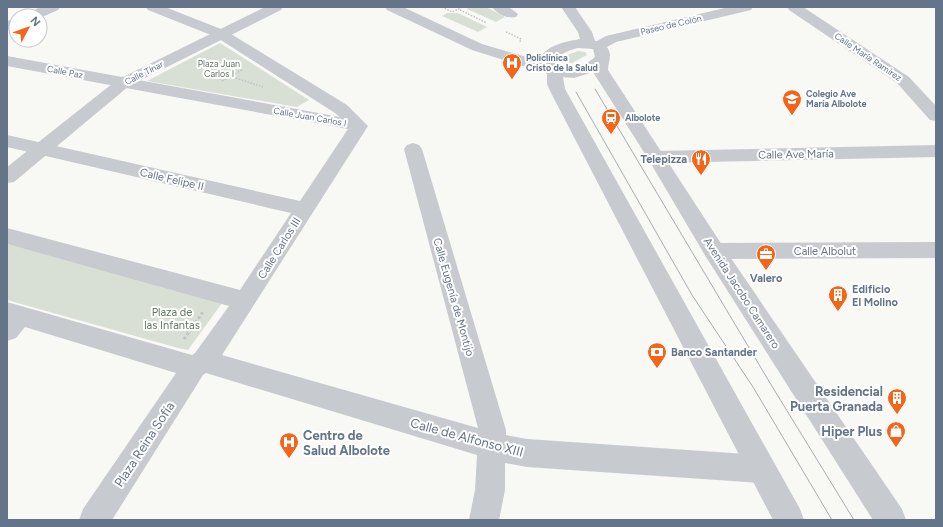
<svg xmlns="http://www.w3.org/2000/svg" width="943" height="527" viewBox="0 0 943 527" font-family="Figtree,sans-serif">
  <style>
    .green { fill: #d8e0d5 }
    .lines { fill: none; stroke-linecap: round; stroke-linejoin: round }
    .path-far1 { stroke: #c0c2c5; stroke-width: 1.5; stroke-dasharray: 1.5 1.5; stroke-linecap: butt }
    .path { stroke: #c0c2c5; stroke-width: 3; stroke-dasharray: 2.5 2.5; stroke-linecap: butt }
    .minor { fill: #c7cacf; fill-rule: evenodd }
    .tertiary { fill: #c7cacf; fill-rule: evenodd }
    .tram { stroke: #a7acb3; stroke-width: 1 }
    .labels { text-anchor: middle; stroke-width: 4; stroke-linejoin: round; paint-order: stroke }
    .far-street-label { font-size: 9px; fill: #647489; stroke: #fff }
    .far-poi-label { font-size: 9px; font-weight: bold; fill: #647489; stroke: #fff; text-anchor: start }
    .far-park-label { font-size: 9px; fill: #627a5f; stroke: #fff }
    .street-label { font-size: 11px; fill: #647489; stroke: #fff }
    .poi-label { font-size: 11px; font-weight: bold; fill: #647489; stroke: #fff; text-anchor: start }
    .park-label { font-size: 11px; fill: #627a5f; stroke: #fff }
    .near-poi-label { font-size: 13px; font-weight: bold; fill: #647489; stroke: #fff; text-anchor: end }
    .near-street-label { font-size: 13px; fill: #647489; stroke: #fff }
  </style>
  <rect width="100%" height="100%" fill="#f8f8f4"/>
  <g class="green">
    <polygon points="468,7 486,7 505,17 496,22 467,9"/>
    <polygon points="447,13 458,13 487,27 478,32 442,16"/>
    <polygon points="220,43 309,100 297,107 147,81"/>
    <polygon points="578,51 585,52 587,55 572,63 562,63 560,60 567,55"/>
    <polygon points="7,244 222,303 188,350 178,348 7,300"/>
  </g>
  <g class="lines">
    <g class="path-far1">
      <polyline points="442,7 452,12 463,7"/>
      <polyline points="460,10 487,23"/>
      <polyline points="506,32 521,39 520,42"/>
      <polyline points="199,66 263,87"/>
      <polyline points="222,81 242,70"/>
    </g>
    <polyline class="path" points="184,339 203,312"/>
    <g class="minor">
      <polygon points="41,7 60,7 58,10 40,18 40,16 25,16 27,13"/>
      <polygon points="146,7 165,7 226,31 347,105 368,126 222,355 478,428 404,149 407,145 413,143 419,145 422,149 506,430 506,435 527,439 761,455 771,459 775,469 771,479 761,483 527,467 505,463 505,490 499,520 469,520 475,490 477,455 206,373 203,375 112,520 79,520 83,509 176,373 25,327 16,338 7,341 7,302 192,355 195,353 229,306 7,244 7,228 240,290 291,213 7,147 7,135 300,201 348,129 7,66 7,56 340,117 335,113 216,37 148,10"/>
      <path d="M492 7H509L518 14 516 17C508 19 497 14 492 7Z"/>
      <polygon points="787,7 803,7 909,77 936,106 936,121 930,120 897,83 789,10"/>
      <polygon points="16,19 16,28 7,30 7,21"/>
      <polygon points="936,145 936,157 656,163 649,161 647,157 649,153 656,151"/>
      <polygon points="936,242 936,258 714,259 706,257 703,251 706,245 714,243"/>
    </g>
    <g class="tertiary">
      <polygon points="265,7 283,7 281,10 129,86 14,182 7,183 7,167 117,80"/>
      <path d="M385 7H403L482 44 540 61C542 46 567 41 580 39L578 32 561 7H575L592 32 595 41H597L606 36 729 7H753L751 10 616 42 607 47C613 56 608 61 608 70L722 245 902 509 906 520H873L706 257 647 157 593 72 574 78 563 77 565 89 800 509 804 520H773L549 89 547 84V74L543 71 529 68 472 50 387 10ZM578 48 593 49 595 57C585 66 568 73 555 65V59C562 53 570 50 578 48Z"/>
    </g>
    <g class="tram">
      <polyline points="595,89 770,383 854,520"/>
      <polyline points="576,92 692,295 753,387 832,520"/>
    </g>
  </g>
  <defs>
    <symbol id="hospital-pin" viewBox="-11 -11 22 30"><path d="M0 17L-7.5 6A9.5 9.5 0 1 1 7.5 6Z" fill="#f46419" stroke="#fff"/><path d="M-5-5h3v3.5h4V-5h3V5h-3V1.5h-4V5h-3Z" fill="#fff"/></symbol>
    <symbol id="school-pin" viewBox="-11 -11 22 30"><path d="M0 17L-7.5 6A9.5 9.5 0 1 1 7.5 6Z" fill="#f46419" stroke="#fff"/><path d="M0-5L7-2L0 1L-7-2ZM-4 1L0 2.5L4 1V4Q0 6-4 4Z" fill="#fff"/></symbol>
    <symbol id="station-pin" viewBox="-11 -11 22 30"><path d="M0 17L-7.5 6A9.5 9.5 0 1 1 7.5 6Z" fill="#f46419" stroke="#fff"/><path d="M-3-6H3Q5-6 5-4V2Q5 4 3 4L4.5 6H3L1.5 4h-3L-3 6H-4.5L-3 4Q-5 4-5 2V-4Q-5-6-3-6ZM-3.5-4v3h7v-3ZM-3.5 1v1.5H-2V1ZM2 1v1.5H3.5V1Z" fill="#fff"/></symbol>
    <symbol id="restaurant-pin" viewBox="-11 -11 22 30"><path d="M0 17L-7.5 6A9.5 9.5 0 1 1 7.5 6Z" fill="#f46419" stroke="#fff"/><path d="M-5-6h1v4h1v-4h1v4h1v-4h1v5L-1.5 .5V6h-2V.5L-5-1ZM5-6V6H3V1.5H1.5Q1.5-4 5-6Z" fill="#fff"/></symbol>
    <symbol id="office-pin" viewBox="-11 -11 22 30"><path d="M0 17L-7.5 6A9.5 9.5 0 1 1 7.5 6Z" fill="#f46419" stroke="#fff"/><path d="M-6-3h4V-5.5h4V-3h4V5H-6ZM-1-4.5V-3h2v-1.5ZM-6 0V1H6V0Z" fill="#fff"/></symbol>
    <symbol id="building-pin" viewBox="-11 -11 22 30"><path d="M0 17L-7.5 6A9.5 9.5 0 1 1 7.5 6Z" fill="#f46419" stroke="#fff"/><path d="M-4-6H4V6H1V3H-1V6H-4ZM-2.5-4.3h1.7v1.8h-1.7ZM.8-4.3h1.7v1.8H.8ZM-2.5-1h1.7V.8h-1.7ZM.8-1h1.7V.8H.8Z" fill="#fff"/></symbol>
    <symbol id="bank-pin" viewBox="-11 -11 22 30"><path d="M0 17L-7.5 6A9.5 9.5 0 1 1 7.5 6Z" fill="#f46419" stroke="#fff"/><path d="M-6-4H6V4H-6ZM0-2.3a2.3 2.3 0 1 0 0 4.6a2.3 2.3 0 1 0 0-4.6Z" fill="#fff"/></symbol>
    <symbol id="shop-pin" viewBox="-11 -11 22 30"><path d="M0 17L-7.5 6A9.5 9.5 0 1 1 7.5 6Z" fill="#f46419" stroke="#fff"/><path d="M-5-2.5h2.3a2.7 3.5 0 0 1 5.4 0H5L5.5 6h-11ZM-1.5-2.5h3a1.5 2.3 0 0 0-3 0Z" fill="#fff"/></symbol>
  </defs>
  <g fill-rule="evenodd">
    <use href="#hospital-pin" x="501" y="52" width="22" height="30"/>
    <use href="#school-pin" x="781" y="88" width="22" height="30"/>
    <use href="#station-pin" x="600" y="107" width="22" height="30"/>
    <use href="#restaurant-pin" x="690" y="148" width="22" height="30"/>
    <use href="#office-pin" x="755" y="243" width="22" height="30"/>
    <use href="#building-pin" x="827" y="284" width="22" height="30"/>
    <use href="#bank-pin" x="646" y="341" width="22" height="30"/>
    <use href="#building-pin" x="886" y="387" width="22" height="30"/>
    <use href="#shop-pin" x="885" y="420" width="22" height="30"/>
    <use href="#hospital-pin" x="278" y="431" width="22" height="30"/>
  </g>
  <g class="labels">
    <g class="far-street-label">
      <text transform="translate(671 25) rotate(-13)" y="3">Paseo de Colón</text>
      <text transform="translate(868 57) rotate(34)" y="3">Calle María Ramirez</text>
      <text transform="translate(65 72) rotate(11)" y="3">Calle Paz</text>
      <text transform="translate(144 73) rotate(-27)" y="3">Calle Tínar</text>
      <text transform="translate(310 117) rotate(10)" y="3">Calle Juan Carlos I</text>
    </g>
    <g class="far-poi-label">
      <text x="526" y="61">Policlínica<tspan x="526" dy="10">Cristo de la Salud</tspan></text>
      <text x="806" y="97">Colegio Ave<tspan x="806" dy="10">María Albolote</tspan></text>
      <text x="625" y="121">Albolote</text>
    </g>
    <g class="far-park-label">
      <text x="219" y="67">Plaza Juan<tspan x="219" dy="10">Carlos I</tspan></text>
    </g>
    <g class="street-label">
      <text transform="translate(796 154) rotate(-1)" y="4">Calle Ave María</text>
      <text transform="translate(172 179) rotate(13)" y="4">Calle Felipe II</text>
      <text transform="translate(279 248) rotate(-58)" y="4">Calle Carlos III</text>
      <text x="825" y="255">Calle Albolut</text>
      <text transform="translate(742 293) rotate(57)" y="4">Avenida Jacobo Camarero</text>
      <text transform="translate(454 297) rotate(74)" y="4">Calle Eugenía de Montijo</text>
    </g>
    <g class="poi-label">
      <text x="687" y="163" text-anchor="end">Telepizza</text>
      <text x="766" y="282" text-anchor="middle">Valero</text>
      <text x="852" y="293">Edificio<tspan x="852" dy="13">El Molino</tspan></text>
      <text x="671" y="356">Banco Santander</text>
    </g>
    <g class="park-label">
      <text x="172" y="316">Plaza de<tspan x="172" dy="13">las Infantas</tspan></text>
    </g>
    <g class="near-poi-label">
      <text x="883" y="396">Residencial<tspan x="883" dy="15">Puerta Granada</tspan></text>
      <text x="882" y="436">Hiper Plus</text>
      <text x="303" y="440" text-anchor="start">Centro de<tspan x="303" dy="15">Salud Albolote</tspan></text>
    </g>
    <g class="near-street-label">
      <text transform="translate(467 437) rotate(15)" y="5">Calle de Alfonso XIII</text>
      <text transform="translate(144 444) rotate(-57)" y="5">Plaza Reina Sofía</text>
    </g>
  </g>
  <rect width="943" height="527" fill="none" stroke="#647489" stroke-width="16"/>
  <g transform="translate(28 28) rotate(49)"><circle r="19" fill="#ffffff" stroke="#c1c7d0"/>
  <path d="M0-3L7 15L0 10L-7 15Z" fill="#f46419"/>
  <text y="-6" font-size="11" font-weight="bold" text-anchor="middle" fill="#647489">N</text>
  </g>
</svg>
